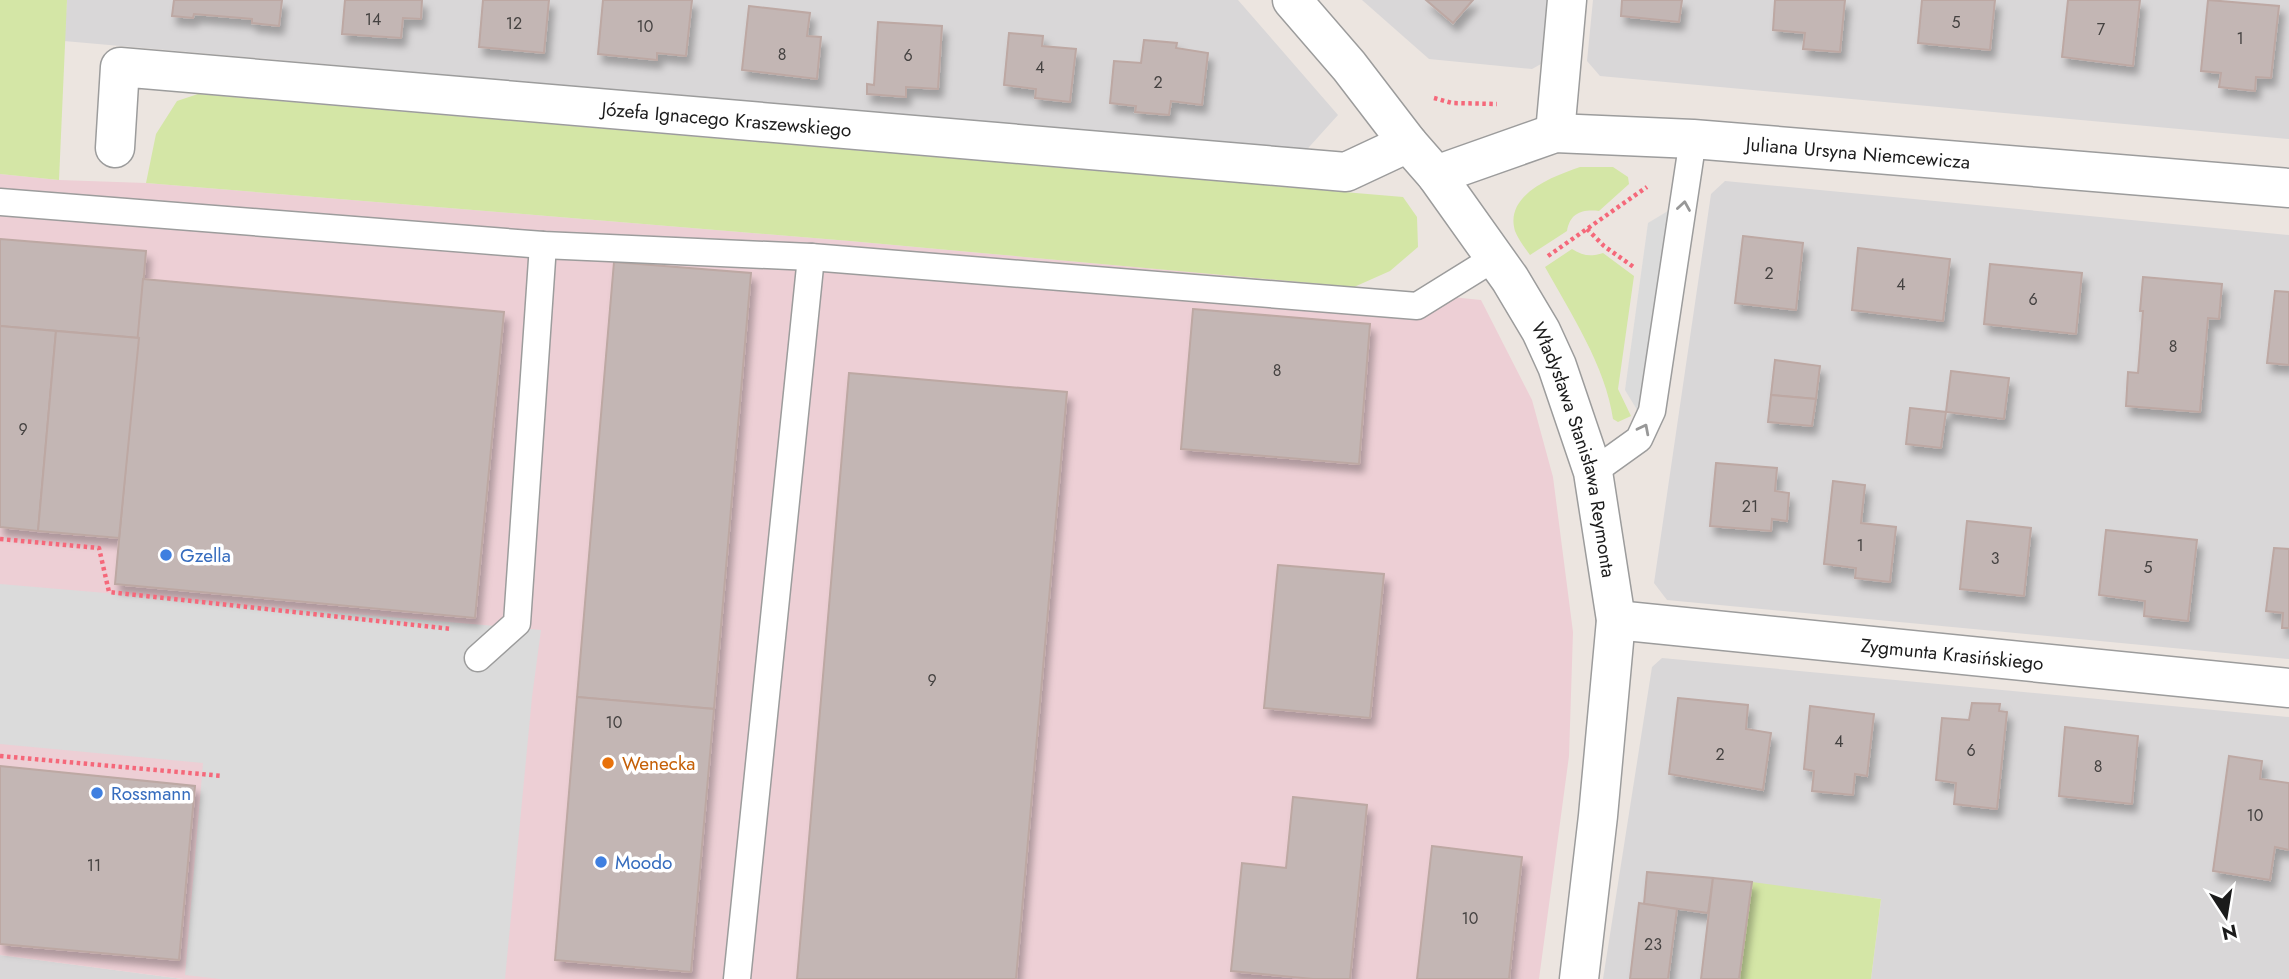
<svg xmlns="http://www.w3.org/2000/svg" width="2289" height="979" viewBox="0 0 2289 979" font-family="Jost,sans-serif">
  <style>
    .residential { fill: #d9d7d8 }
    .commercial { fill: #edcfd5 }
    .grass { fill: #d4e6a6 }
    .parking { fill: #dbdbdb }
    .building { fill: #c3b6b4; stroke: #bda8a3; stroke-width: 2; filter: url(#shadow) }
    .lines { fill: none; stroke-linecap: round; stroke-linejoin: round }
    .lane-casing { stroke: #9c9c9c; stroke-width: 29 }
    .street-casing { stroke: #9c9c9c; stroke-width: 41 }
    .path { stroke: #f5687a; stroke-width: 4.5; stroke-dasharray: 3.5 3.5; stroke-linecap: butt }
    .lane { stroke: #fff; stroke-width: 26 }
    .street { stroke: #fff; stroke-width: 38 }
    .oneway { stroke: #989898 }
    .shop-dot { fill: #3f7fe0; stroke: #fff; stroke-width: 2.5 }
    .food-dot { fill: #e8710a; stroke: #fff; stroke-width: 2.5 }
    .labels { text-anchor: middle; stroke-width: 7; stroke-linejoin: round; paint-order: stroke }
    .number-label { font-size: 16px; fill: #454241 }
    .street-label { font-size: 19px; fill: #1b1b1b; stroke: #fff }
    .shop-label { font-size: 19px; fill: #366cbe; stroke: #fff; text-anchor: start }
    .food-label { font-size: 19px; fill: #c56008; stroke: #fff; text-anchor: start }
  </style>
  <defs>
    <filter id="shadow"><feDropShadow dx="4.5" dy="8" stdDeviation="3.5" flood-color="#0004"/></filter>
  </defs>
  <rect width="100%" height="100%" fill="#ece5e0"/>
  <g class="residential">
    <polygon points="67,0 1238,0 1338,115 1301,156 1148,137 64,41"/>
    <polygon points="1362,0 1554,0 1550,59 1532,69 1429,59"/>
    <polygon points="1593,0 2289,0 2289,139 1600,76 1587,61"/>
    <polygon points="1725,181 2289,235 2289,659 1667,600 1654,583 1711,194"/>
    <polygon points="1662,658 2289,717 2289,979 1871,979 1881,899 1752,883 1739,979 1603,979 1652,667"/>
    <polygon points="0,955 183,979 0,979"/>
  </g>
  <polygon class="commercial" points="0,174 59,180 146,183 850,241 1354,287 1481,300 1532,400 1553,477 1573,632 1569,756 1539,979 183,979 0,955"/>
  <g class="grass">
    <polygon points="0,0 67,0 59,180 0,174"/>
    <polygon points="198,94 1403,197 1417,217 1418,247 1390,271 1354,287 850,241 146,183 156,134 177,101"/>
    <path d="M1580 167H1613L1628 177 1629 184 1599 211C1582 209 1570 213 1567 231L1530 255C1525 248 1518 239 1515 231 1504 194 1554 176 1580 167Z"/>
    <path d="M1572 249C1583 256 1591 257 1603 253L1634 276 1618 389 1631 416 1618 422 1613 419C1606 367 1570 312 1545 267Z"/>
    <polygon points="1752,882 1881,899 1871,979 1739,979"/>
  </g>
  <g class="parking">
    <polygon points="1668,211 1639,413 1625,390 1648,223"/>
    <polygon points="0,584 541,630 532,697 505,979 221,979 185,975 203,763 0,744"/>
  </g>
  <g class="building">
    <polygon points="174,0 282,0 279,26 252,23 252,19 194,14 193,18 172,16"/>
    <polygon points="345,0 422,0 421,19 403,18 401,38 342,34"/>
    <polygon points="483,0 549,0 544,53 479,47"/>
    <polygon points="603,0 692,0 686,56 657,53 657,60 598,54"/>
    <polygon points="1426,0 1473,0 1453,23"/>
    <polygon points="1622,0 1682,0 1679,22 1621,16"/>
    <polygon points="1775,0 1845,0 1840,52 1803,49 1805,33 1773,30"/>
    <polygon points="1922,0 1995,0 1990,50 1918,43"/>
    <polygon points="2068,0 2140,0 2133,66 2062,57"/>
    <polygon points="2208,0 2279,6 2271,78 2256,77 2255,91 2219,87 2221,73 2201,71"/>
    <polygon points="749,6 810,13 807,36 821,37 817,79 742,70"/>
    <polygon points="878,22 942,26 938,89 906,87 906,97 867,94 867,84 874,85"/>
    <polygon points="1009,33 1043,36 1042,46 1076,49 1070,102 1035,98 1036,89 1004,85"/>
    <polygon points="1144,40 1177,43 1176,48 1208,53 1202,105 1171,101 1169,115 1135,112 1136,106 1110,103 1114,61 1141,63"/>
    <polygon points="1743,236 1803,243 1796,310 1735,303"/>
    <polygon points="0,239 146,251 139,338 0,326"/>
    <polygon points="1858,248 1950,259 1943,321 1852,310"/>
    <polygon points="614,262 751,273 714,709 577,697"/>
    <polygon points="1990,264 2082,273 2076,334 1984,324"/>
    <polygon points="2143,277 2222,284 2219,319 2208,318 2200,412 2126,406 2128,372 2138,373 2143,311 2140,311"/>
    <polygon points="143,279 504,312 475,618 115,584"/>
    <polygon points="2275,291 2289,292 2289,365 2267,363"/>
    <polygon points="1193,309 1370,324 1359,464 1181,449"/>
    <polygon points="0,326 56,331 38,531 0,527"/>
    <polygon points="56,331 139,338 119,538 38,531"/>
    <polygon points="1775,360 1820,366 1816,399 1771,395"/>
    <polygon points="1951,371 2009,378 2004,419 1946,412"/>
    <polygon points="849,373 1067,392 1016,979 797,979"/>
    <polygon points="1771,395 1816,399 1812,426 1768,422"/>
    <polygon points="1910,408 1946,412 1941,448 1906,444"/>
    <polygon points="1716,463 1777,468 1775,491 1789,493 1787,521 1772,519 1771,531 1710,526"/>
    <polygon points="1833,481 1865,485 1861,523 1896,527 1890,582 1855,578 1856,568 1824,564"/>
    <polygon points="1967,521 2031,528 2024,596 1960,589"/>
    <polygon points="2106,530 2197,540 2188,621 2144,616 2145,601 2099,595"/>
    <polygon points="2274,548 2289,549 2289,628 2282,628 2283,613 2266,611"/>
    <polygon points="1278,565 1384,574 1370,718 1264,708"/>
    <polygon points="577,697 714,709 691,972 555,960"/>
    <polygon points="1678,698 1748,705 1746,729 1771,733 1763,790 1669,774"/>
    <polygon points="1972,703 2000,704 1999,711 2007,712 1997,809 1954,804 1956,783 1936,780 1942,718 1969,720"/>
    <polygon points="1810,706 1874,714 1867,776 1855,774 1853,795 1812,791 1814,771 1804,769"/>
    <polygon points="2065,727 2138,736 2132,804 2059,796"/>
    <polygon points="2229,756 2262,761 2260,779 2289,783 2289,850 2275,847 2270,880 2213,871"/>
    <polygon points="0,766 195,786 179,960 0,944"/>
    <polygon points="1293,797 1367,805 1350,979 1313,979 1231,971 1242,863 1286,868"/>
    <polygon points="1432,846 1522,857 1509,979 1417,979"/>
    <polygon points="1647,872 1713,878 1708,913 1644,904"/>
    <polygon points="1713,878 1752,882 1739,979 1701,979"/>
    <polygon points="1639,903 1677,909 1668,979 1630,979"/>
  </g>
  <g class="lines">
    <defs>
      <g id="lane">
        <polyline points="0,202 543,245 811,257 1417,306 1496,257"/>
        <polyline points="1593,472 1639,439 1652,411 1693,139"/>
        <polyline points="478,658 517,623 543,245"/>
        <polyline points="737,979 811,257"/>
      </g>
      <g id="street">
        <path id="s1" d="M1292 0 1349 66 1408 143 1436 175 1510 279 1541 331 1557 366 1593 472 1616 620 1598 816 1579 979"/>
        <polyline points="1555,133 1567,0"/>
        <path id="s2" d="M115 148 120 67 1346 172 1408 143"/>
        <path id="s3" d="M1436 175 1555 133 1693 139 2289 188"/>
        <path id="s4" d="M1616 620 2289 688"/>
      </g>
    </defs>
    <use href="#lane" class="lane-casing"/>
    <use href="#street" class="street-casing"/>
    <g class="path">
      <polyline points="1434,98 1452,103 1497,104"/>
      <polyline points="1587,229 1604,246 1635,268"/>
      <polyline points="1548,256 1647,187"/>
      <polyline points="0,539 99,548 109,592 452,629"/>
      <polyline points="0,756 223,776"/>
    </g>
    <use href="#lane" class="lane"/>
    <use href="#street" class="street"/>
  </g>
  <defs><path id="oneway-chevron" d="M-2-3.5L2.5 0L-2 3.5" fill="none" stroke-width="1.6" stroke-linecap="round" stroke-linejoin="round" transform="scale(1.75)"/></defs>
  <g class="oneway">
    <use href="#oneway-chevron" transform="translate(1684 206) rotate(-81)"/>
    <use href="#oneway-chevron" transform="translate(1644 429) rotate(-63)"/>
  </g>
  <g class="shop-dot">
    <circle cx="166" cy="555" r="7"/>
    <circle cx="97" cy="793" r="7"/>
    <circle cx="601" cy="862" r="7"/>
  </g>
  <circle class="food-dot" cx="608" cy="763" r="7"/>
  <g class="labels">
    <g class="number-label">
      <text x="373" y="25">14</text>
      <text x="1956" y="28">5</text>
      <text x="514" y="29">12</text>
      <text x="645" y="32">10</text>
      <text x="2101" y="35">7</text>
      <text x="2240" y="44">1</text>
      <text x="782" y="60">8</text>
      <text x="908" y="61">6</text>
      <text x="1040" y="73">4</text>
      <text x="1158" y="88">2</text>
      <text x="1769" y="279">2</text>
      <text x="1901" y="290">4</text>
      <text x="2033" y="305">6</text>
      <text x="2173" y="352">8</text>
      <text x="1277" y="376">8</text>
      <text x="23" y="435">9</text>
      <text x="1750" y="512">21</text>
      <text x="1860" y="551">1</text>
      <text x="1995" y="564">3</text>
      <text x="2148" y="573">5</text>
      <text x="932" y="686">9</text>
      <text x="614" y="728">10</text>
      <text x="1839" y="747">4</text>
      <text x="1971" y="756">6</text>
      <text x="1720" y="760">2</text>
      <text x="2098" y="772">8</text>
      <text x="2255" y="821">10</text>
      <text x="94" y="871">11</text>
      <text x="1470" y="924">10</text>
      <text x="1653" y="950">23</text>
    </g>
    <g class="street-label">
      <text dy="7" stroke="none"><textPath href="#s2" startOffset="690">Józefa Ignacego Kraszewskiego</textPath></text>
      <text dy="7" stroke="none"><textPath href="#s3" startOffset="430">Juliana Ursyna Niemcewicza</textPath></text>
      <text dy="7" stroke="none"><textPath href="#s1" startOffset="539">Władysława Stanisława Reymonta</textPath></text>
      <text dy="7" stroke="none"><textPath href="#s4" startOffset="338">Zygmunta Krasińskiego</textPath></text>
    </g>
    <g class="shop-label">
      <text x="180" y="562">Gzella</text>
      <text x="111" y="800">Rossmann</text>
      <text x="615" y="869">Moodo</text>
    </g>
    <g class="food-label">
      <text x="622" y="770">Wenecka</text>
    </g>
  </g>
  <g transform="translate(2226 916) rotate(168)" stroke="#ffffff" stroke-width="5" paint-order="stroke">
  <path d="M0-5L12 26L0 18L-12 26Z" fill="#1b1b1b"/>
  <text y="-10" font-size="19" font-weight="bold" text-anchor="middle" fill="#1b1b1b">N</text>
  </g>
</svg>
